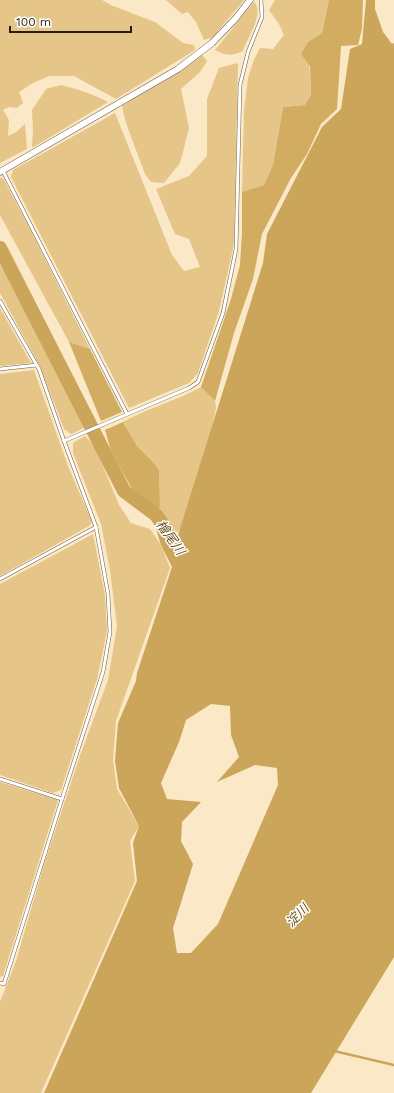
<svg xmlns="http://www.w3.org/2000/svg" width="394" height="1093" viewBox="0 0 394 1093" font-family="'Work Sans','Noto Sans JP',sans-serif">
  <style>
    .green { fill: #e5c588 }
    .forest { fill: #d2ad61 }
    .water { fill: #cba559; fill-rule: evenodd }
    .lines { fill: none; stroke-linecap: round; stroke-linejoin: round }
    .stream { stroke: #cba559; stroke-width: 2.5 }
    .river { stroke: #cba559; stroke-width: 14 }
    .service-casing { stroke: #6d5d40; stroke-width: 4 }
    .minor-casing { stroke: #6d5d40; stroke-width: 7 }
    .service { stroke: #fff; stroke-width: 3 }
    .minor { stroke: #fff; stroke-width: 6 }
    .labels { text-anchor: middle; stroke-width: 3; stroke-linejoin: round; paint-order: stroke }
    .water-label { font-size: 13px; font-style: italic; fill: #6d531a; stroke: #fff }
  </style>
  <rect width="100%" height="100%" fill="#fae8c6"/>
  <g class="green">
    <polygon points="0,0 102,0 113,6 155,22 183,43 194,45 195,50 116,99 74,76 49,76 33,83 19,92 23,103 17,108 9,107 3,110 9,120 8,136 16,132 25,124 27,149 0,163"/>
    <polygon points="166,0 244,0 213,37 204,40 196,22 188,12 182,14"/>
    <polygon points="275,0 329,0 322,33 308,42 311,95 305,105 283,107 273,165 264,185 242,192 244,110 248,78 254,60 260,48 273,49 284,35 279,24 269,10"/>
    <path d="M254 2C255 2 257 7 257 7 260 21 247 38 243 51 231 56 227 56 215 50Z"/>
    <polygon points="202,55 207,61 200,72 181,89 189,128 180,163 164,183 151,182 145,174 126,123 122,106"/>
    <polygon points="238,63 234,244 219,311 198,373 189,383 129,408 11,177 13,170 115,113 172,255 184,271 200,267 189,239 175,234 156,189 189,176 207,156 207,99 219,68"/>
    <path d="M61 85C77 89 93 94 108 102L32 148 33 129 32 110 46 89Z"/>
    <polygon points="0,178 3,178 30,229 90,349 69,342 0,215"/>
    <polygon points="0,265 11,281 60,374 86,427 71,434 64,429 40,366 0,293"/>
    <polygon points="0,308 31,363 0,366"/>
    <polygon points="34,370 68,466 92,522 89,526 0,576 0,374"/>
    <path d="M201 387 215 401 216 408 212 428 182 526 177 533 161 514 157 511 160 506 159 470 153 462 137 446 123 422C148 408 176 401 201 387Z"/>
    <polygon points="85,436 95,447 119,505 131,523 150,529 161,545 170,568 116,721 113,760 117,789 139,826 130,841 135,881 41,1093 0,1093 0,1002 16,961 45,861 81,753 108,680 117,626 110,570 101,524 73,453 73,443"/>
    <polygon points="93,534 105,595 107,631 97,679 61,790 53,793 0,775 0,584"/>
    <polygon points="0,782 58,800 3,976 0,977"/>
  </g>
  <g class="forest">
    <polygon points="329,0 363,0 362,29 358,45 341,46 337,109 321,124 307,154 291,178 262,234 253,279 234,333 215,401 201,387 231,299 240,265 242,233 242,192 264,185 273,165 283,107 305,105 311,95 310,66 301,54 308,42 322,33"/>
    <polygon points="69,342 90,349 122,412 101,421"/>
    <polygon points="123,422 137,446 153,462 159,470 160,506 157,511 133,491 111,451 105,430"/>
  </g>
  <path class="water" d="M366 0H375V9L383 32 392 44 394 43V957L311 1093H44L137 881 133 843 139 826 119 788 115 761 118 723 136 681 137 673 172 567 161 545 151 512 152 507 157 511 178 535 263 263 267 234 322 127 341 109 350 49 362 44ZM211 704 230 706 231 735 239 757 217 782 255 765 277 768 278 785 218 924 191 953H177L173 928 193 864 181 841 182 822 201 802 167 799 161 783 179 742 186 720Z"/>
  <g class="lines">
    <polyline class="stream" points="334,1051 394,1065"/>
    <polyline class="river" points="0,248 124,491 156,515 163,525"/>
    <defs>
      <g id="service">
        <polyline points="3,171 127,414"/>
        <polyline points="0,301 39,369 64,441"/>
        <polyline points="0,369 37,365"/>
        <polyline points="0,579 96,527"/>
        <polyline points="0,779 62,799"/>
        <polyline points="0,983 4,984 62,799 103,672 110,632 108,594 96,527 64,441 189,388 198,382 223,313 236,249 240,85 248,52 262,17 261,0"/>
      </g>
      <polyline id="minor" points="0,172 178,69 212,43 236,18 250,0"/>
    </defs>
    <use href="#service" class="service-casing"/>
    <use href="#minor" class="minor-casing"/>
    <use href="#service" class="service"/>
    <use href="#minor" class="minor"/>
  </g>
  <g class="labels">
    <g class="water-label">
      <text transform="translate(171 537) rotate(55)" y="5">檜尾川</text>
      <text transform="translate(297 915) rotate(-46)" y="5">淀川</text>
    </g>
  </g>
  <path d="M10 26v6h121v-6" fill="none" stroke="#251f12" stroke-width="2"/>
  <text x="16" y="26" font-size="12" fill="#251f12" stroke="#ffffff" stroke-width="3" paint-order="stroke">100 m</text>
</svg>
